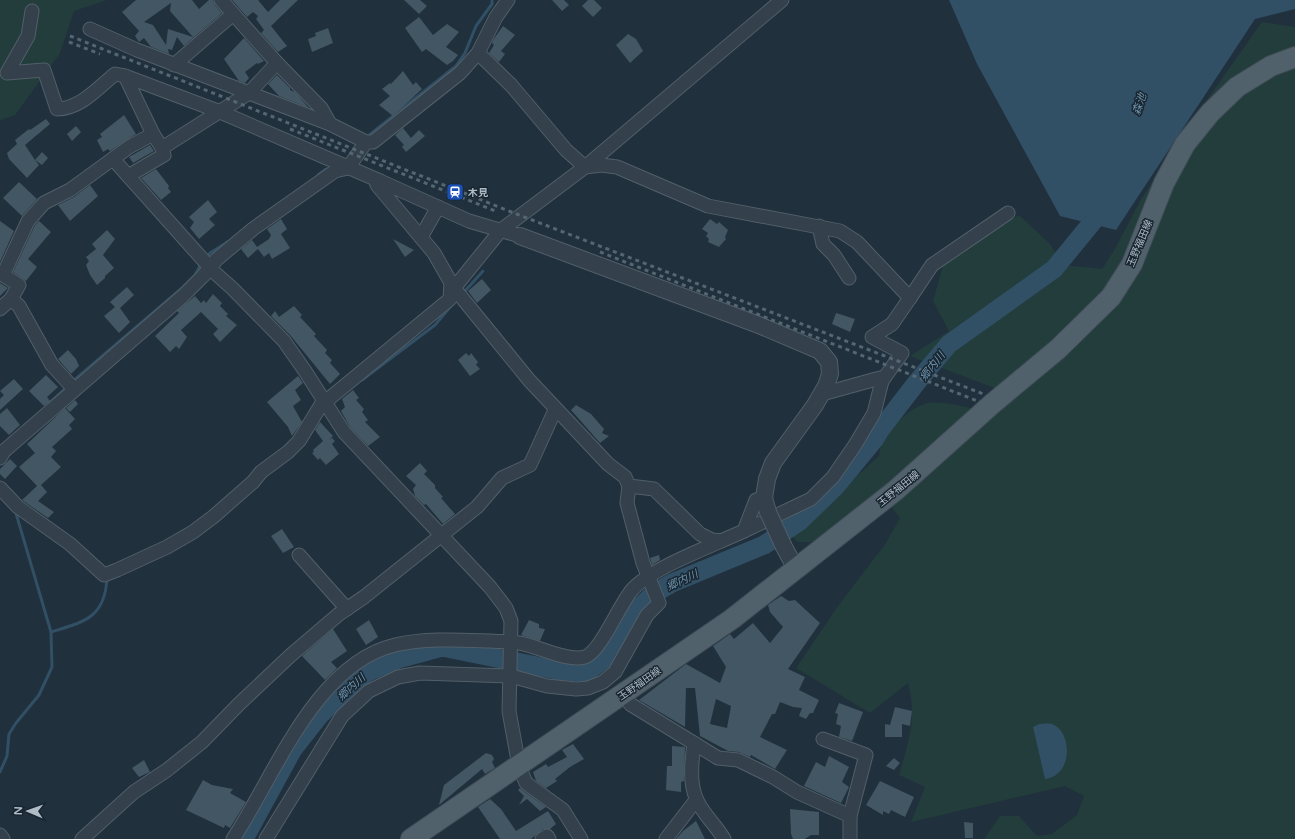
<svg xmlns="http://www.w3.org/2000/svg" width="1295" height="839" viewBox="0 0 1295 839" font-family="'Varela Round','Noto Sans JP',sans-serif">
  <style>
    .green { fill: #223d3c }
    .water { fill: #314f65 }
    .lines { fill: none; stroke-linecap: round; stroke-linejoin: round }
    .stream { stroke: #314f65; stroke-width: 3 }
    .river { stroke: #314f65; stroke-width: 19 }
    .building { fill: #425663; fill-rule: evenodd }
    .minor-casing { stroke: #515f69; stroke-width: 15 }
    .tertiary-casing { stroke: #515f69; stroke-width: 18 }
    .primary-casing { stroke: #404d58; stroke-width: 22 }
    .minor { stroke: #34414c; stroke-width: 13 }
    .tertiary { stroke: #34414c; stroke-width: 16 }
    .primary { stroke: #51616c; stroke-width: 20 }
    .rail { stroke: #556673; stroke-width: 3; stroke-dasharray: 4 4; stroke-linecap: butt }
    .tertiary-bridge-casing { stroke: #515f69; stroke-width: 18; stroke-linecap: butt }
    .tertiary-bridge { stroke: #34414c; stroke-width: 16 }
    .labels { text-anchor: middle; stroke-width: 3; stroke-linejoin: round; paint-order: stroke }
    .poi-label { font-size: 10px; font-weight: bold; fill: #aebcc8; stroke: #192630; text-anchor: start }
    .street-label { font-size: 10px; fill: #aebcc8; stroke: #192630 }
    .water-label { font-size: 11px; font-style: italic; fill: #6c93ae; stroke: #192630 }
  </style>
  <rect width="100%" height="100%" fill="#20303c"/>
  <g class="green">
    <polygon points="0,0 107,0 74,11 60,53 15,115 0,120"/>
    <path d="M1262 22 1295 27V839H984L1000 816H1019L1037 836 1052 834 1077 815 1084 796 1065 786 911 822 925 787 899 775C909 740 917 719 908 683L870 713 796 668 838 606 886 543 900 518 890 505 811 542H797L791 535 879 456C880 451 880 443 883 438 889 427 914 405 928 403 944 401 960 406 976 409L997 389 910 356 949 331 933 301 944 262 1019 215 1050 244 1064 265 1102 269 1116 247 1141 199 1199 111Z"/>
  </g>
  <g class="water">
    <polygon points="949,0 1295,0 1295,9 1255,19 1116,230 1060,216 977,64"/>
    <path d="M1039 724C1043 724 1049 723 1052 724 1073 732 1073 776 1045 779L1033 727Z"/>
  </g>
  <g class="lines">
    <g class="stream">
      <polyline points="368,136 456,66 465,53 476,26 492,4 492,0"/>
      <polyline points="318,175 326,169"/>
      <polyline points="206,258 210,253 229,241"/>
      <polyline points="465,291 483,271"/>
      <polyline points="362,380 435,325 451,306"/>
      <polyline points="72,382 182,288 195,275 201,264"/>
      <polyline points="48,404 68,386"/>
      <path d="M51 632C84 622 105 618 107 578"/>
      <polyline points="0,772 7,756 9,734 16,723 39,695 52,667 51,632 15,510"/>
    </g>
    <polyline class="river" points="244,839 293,749 319,716 352,684 368,672 398,659 442,647 561,671 587,672 607,657 631,616 653,594 672,583 764,545 800,521 836,486 874,440 880,430 917,382 949,344 1054,269 1104,208 1106,202"/>
  </g>
  <g class="building">
    <path d="M136 0H192L199 9 209 0H213L215 5 222 13 184 46 177 37 172 50 168 49 169 54 151 47 144 38 139 42 135 36 139 31 122 12ZM171 3 170 11 193 37 168 29 166 45 153 25 144 22Z"/>
    <polygon points="232,0 258,0 268,12 280,0 298,0 271,26 287,46 278,52 261,33 264,30 256,19 258,16 253,12 247,17"/>
    <polygon points="404,0 420,0 427,6 419,14"/>
    <polygon points="552,0 564,0 569,5 562,11"/>
    <polygon points="588,0 594,0 602,8 593,17 582,6"/>
    <polygon points="419,17 433,35 447,24 459,32 446,47 458,55 453,61 447,65 426,49 422,52 405,28"/>
    <polygon points="503,26 515,35 501,51 505,54 499,62 489,53 494,45 492,43 493,40"/>
    <polygon points="328,28 333,43 312,52 308,39 316,36 315,33"/>
    <polygon points="628,34 636,39 643,51 630,63 616,45"/>
    <polygon points="244,38 264,61 258,64 257,63 245,72 249,78 245,83 239,81 224,59"/>
    <polygon points="403,71 413,85 416,82 422,89 393,116 379,105 390,96 382,89 390,83 391,84"/>
    <polygon points="277,75 290,88 290,90 295,92 309,108 279,96 268,84"/>
    <polygon points="124,115 136,134 110,151 108,149 103,152 97,140 102,137 100,134"/>
    <polygon points="46,119 50,124 25,145 35,160 42,152 48,158 42,165 35,160 39,165 27,178 9,159 7,153 17,144 15,140 29,129 30,130"/>
    <polygon points="76,126 81,132 72,141 67,134"/>
    <polygon points="403,128 411,138 419,130 425,136 406,152 402,147 404,145 395,135"/>
    <polygon points="150,145 154,151 133,163 129,157"/>
    <polygon points="156,169 169,186 168,188 171,192 161,200 141,178"/>
    <polygon points="19,182 37,199 22,216 3,198"/>
    <polygon points="90,185 98,196 70,221 58,205 74,197"/>
    <polygon points="208,200 217,212 209,219 215,225 199,239 190,228 194,222 189,217"/>
    <polygon points="281,219 287,229 281,234 290,248 272,259 269,253 264,257 258,249 248,258 241,249 252,240 257,247 269,239 271,235 267,229"/>
    <polygon points="710,219 717,224 719,222 728,230 725,237 726,239 719,247 708,242 709,239 706,236 708,233 702,229"/>
    <polygon points="0,221 14,231 0,262"/>
    <polygon points="39,221 51,232 28,259 37,267 26,281 13,272 35,225"/>
    <polygon points="107,230 115,239 103,255 114,268 105,276 105,278 97,285 90,275 86,265 89,261 86,257 96,249 92,244"/>
    <polygon points="393,239 414,250 405,257"/>
    <polygon points="482,279 491,290 477,303 468,291"/>
    <polygon points="0,283 8,288 0,296"/>
    <polygon points="127,287 134,295 120,308 130,322 119,333 104,316 115,307 110,302"/>
    <polygon points="213,294 222,303 220,306 228,314 226,316 237,325 220,342 213,334 218,329 201,312 181,330 187,337 179,349 176,346 170,352 155,336 179,313 177,311 195,296 201,303 204,300 206,303"/>
    <polygon points="294,306 302,315 300,317 316,334 314,336 327,350 325,353 332,360 330,363 340,374 330,384 290,335 271,316 275,311 279,317"/>
    <polygon points="836,313 855,319 850,332 832,324"/>
    <polygon points="68,350 76,359 79,366 71,374 58,359"/>
    <polygon points="466,353 469,356 471,353 478,362 476,365 480,369 470,376 458,360"/>
    <polygon points="46,375 58,387 47,397 50,401 44,406 29,391"/>
    <polygon points="298,376 303,383 295,390 301,400 293,406 302,422 292,436 288,427 267,402"/>
    <polygon points="14,379 23,389 0,410 0,399 4,395 0,391"/>
    <polygon points="353,390 359,398 356,400 364,409 362,412 368,420 365,422 380,437 368,446 350,427 341,411 345,407 342,399"/>
    <polygon points="75,400 78,404 70,412 66,408"/>
    <polygon points="576,405 591,414 604,429 602,433 609,436 600,443 571,410"/>
    <polygon points="7,408 20,425 9,435 0,426 0,414"/>
    <polygon points="65,408 75,419 69,425 72,429 52,447 56,451 51,457 61,467 41,485 47,492 38,501 54,512 48,518 22,500 37,486 19,467 35,453 27,444"/>
    <polygon points="320,422 333,436 329,440 332,438 335,441 332,444 339,454 326,465 320,458 318,460 312,453 314,452 313,450 323,441 315,430"/>
    <polygon points="10,459 17,466 5,479 0,474 0,469"/>
    <polygon points="420,463 427,471 424,474 435,485 435,488 443,497 441,498 455,514 443,524 426,504 424,505 415,496 413,489 416,485 406,476"/>
    <polygon points="282,529 294,547 283,553 271,536"/>
    <polygon points="659,555 660,560 652,565 650,558"/>
    <path d="M781 596 789 601 795 600 820 623 788 669 805 677 799 690 819 700 813 713H810L806 719 799 716 802 708 793 707 780 702 775 714H772L760 737 787 750 775 769 751 755 750 757 739 752 728 751 700 736 695 688H686L685 727 639 700 686 664 720 683 726 667 713 646 730 634 734 639 753 623 770 643 783 627 770 612 768 605ZM716 699 731 706 727 728 710 724Z"/>
    <polygon points="369,620 378,637 366,645 356,629"/>
    <polygon points="529,620 539,624 539,628 545,629 540,641 521,635"/>
    <polygon points="333,629 347,651 331,662 337,668 325,680 302,656"/>
    <polygon points="839,703 863,712 852,741 839,737 841,726 836,724 838,714 835,713"/>
    <polygon points="895,707 912,711 910,726 902,724 902,737 885,737 885,724 890,725"/>
    <polygon points="573,744 584,759 570,767 555,779 557,781 546,788 536,781 533,772 546,764 548,767 567,757 562,750"/>
    <polygon points="672,746 685,747 684,781 681,782 681,792 666,790 667,766 672,766"/>
    <polygon points="486,753 492,755 494,759 492,762 495,768 485,774 482,769 439,805 444,785"/>
    <polygon points="829,756 849,767 842,782 849,787 841,803 804,786 816,762 825,767"/>
    <polygon points="894,758 900,763 894,770 886,766"/>
    <polygon points="144,760 150,772 139,777 132,768"/>
    <polygon points="203,780 212,785 233,789 230,793 246,802 230,828 225,825 224,828 186,810"/>
    <polygon points="880,781 914,797 905,817 891,810 889,814 883,811 883,815 866,805"/>
    <polygon points="520,788 521,789 546,807 540,811 527,799 519,805 524,796 518,790"/>
    <polygon points="490,799 501,809 516,831 548,811 556,824 550,829 543,829 531,839 500,839 478,807"/>
    <polygon points="790,809 819,812 819,835 811,835 805,839 793,839 791,834"/>
    <polygon points="696,821 705,839 676,839 683,831"/>
    <polygon points="964,822 973,823 973,838 965,838"/>
  </g>
  <g class="lines">
    <defs>
      <g id="minor">
        <polyline points="221,0 277,63 321,108 330,124 366,142 373,142 460,73 478,53 496,17 508,0"/>
        <path d="M32 11 28 36 7 73 44 70 57 109C80 109 98 88 115 74L125 76 218 111 380 181"/>
        <polyline points="90,29 137,50 330,124"/>
        <polyline points="478,53 511,85 566,150 585,167 601,165 617,167 708,206 840,231 857,242 910,298 932,265 1008,213"/>
        <polyline points="174,65 233,14"/>
        <polyline points="125,76 153,134"/>
        <polyline points="113,159 214,272 233,289 284,341 305,371 344,432 490,587 506,608 511,621 509,711 519,766 526,783 563,810 581,839"/>
        <polyline points="128,176 164,155 162,148"/>
        <polyline points="819,226 823,244 834,255 849,278"/>
        <polyline points="421,237 438,207"/>
        <polyline points="454,288 501,230 585,167 782,0"/>
        <polyline points="11,299 19,306 52,365 74,389"/>
        <polyline points="0,309 11,299 19,285 3,275 28,221 44,203 70,190 129,147 153,134 162,148 249,93 277,63"/>
        <polyline points="882,381 902,353 872,337 892,324 910,298"/>
        <polyline points="325,402 450,299 451,283"/>
        <polyline points="0,458 4,451 183,296 203,276 217,259 253,229 335,171 348,168 366,142"/>
        <polyline points="629,486 654,489 700,534 712,540 721,541 744,531 756,500 764,498"/>
        <polyline points="0,488 18,507 70,544 104,575 117,570 167,547 193,532 213,517 253,482 261,472 288,452 299,441 324,400"/>
        <polyline points="744,531 811,499 833,477 855,445 874,413 882,381 880,378 822,394"/>
        <polyline points="299,555 347,609"/>
        <polyline points="630,704 718,758 738,760 773,777 797,792 850,816"/>
        <polyline points="823,739 866,755 850,816 850,839"/>
        <path d="M694 743C692 760 689 781 696 798 701 812 716 825 724 839"/>
        <polyline points="0,835 3,839"/>
        <polyline points="82,839 134,792 167,770 202,742 239,704 291,655 339,614 364,597 477,507 502,478 530,465 555,410"/>
        <path d="M233 839C274 777 315 664 395 645 426 638 459 640 491 641 500 642 510 641 519 643 538 646 567 662 585 657 601 651 619 605 632 590 648 571 697 552 721 541"/>
        <polyline points="266,839 342,716 369,691 398,677 420,673 511,676 547,686 576,689 588,688 603,682 615,672 647,615 659,603 643,563 627,503 629,486 625,477 608,464 529,380 454,288 434,253 377,185 380,181 469,221 520,236"/>
        <polyline points="542,839 547,836 549,839"/>
        <polyline points="666,839 696,800"/>
      </g>
      <g id="tertiary">
        <polyline points="520,236 759,325 820,351 829,362 830,374 826,386 815,405 773,463 767,479 764,498 768,512"/>
        <polyline points="784,547 796,569"/>
      </g>
      <polyline id="primary" points="411,839 732,619 896,490 992,404 1058,349 1111,297 1132,264 1164,183 1185,144 1210,113 1237,87 1271,66 1295,57"/>
    </defs>
    <use href="#minor" class="minor-casing"/>
    <use href="#tertiary" class="tertiary-casing"/>
    <use href="#primary" class="primary-casing"/>
    <use href="#minor" class="minor"/>
    <use href="#tertiary" class="tertiary"/>
    <use href="#primary" class="primary"/>
    <g class="rail">
      <polyline points="70,36 514,213 986,395"/>
      <polyline points="69,42 100,54"/>
      <polyline points="290,129 498,212"/>
      <polyline points="600,252 980,402"/>
    </g>
    <defs>
      <polyline id="tertiary-bridge" points="768,512 784,547"/>
    </defs>
    <use href="#tertiary-bridge" class="tertiary-bridge-casing"/>
    <use href="#tertiary-bridge" class="tertiary-bridge"/>
  </g>
  <defs>
    <symbol id="station-square" viewBox="-11 -11 22 22"><rect x="-9" y="-9" width="18" height="18" rx="4" fill="#1a4fb4" stroke="#192630"/><path d="M-3-6H3Q5-6 5-4V2Q5 4 3 4L4.5 6H3L1.5 4h-3L-3 6H-4.5L-3 4Q-5 4-5 2V-4Q-5-6-3-6ZM-3.5-4v3h7v-3ZM-3.5 1v1.5H-2V1ZM2 1v1.5H3.5V1Z" fill="#fff"/></symbol>
  </defs>
  <g fill-rule="evenodd">
    <use href="#station-square" x="445" y="182" width="20" height="20"/>
  </g>
  <g class="labels">
    <g class="poi-label">
      <text x="468" y="196">木見</text>
    </g>
    <g class="street-label">
      <text transform="translate(1139 243) rotate(-67)" y="4">玉野福田線</text>
      <text transform="translate(898 488) rotate(-39)" y="4">玉野福田線</text>
      <text transform="translate(639 683) rotate(-35)" y="4">玉野福田線</text>
    </g>
    <g class="water-label">
      <text transform="translate(1139 104) rotate(-71)" y="4">森池</text>
      <text transform="translate(932 366) rotate(-52)" y="4">郷内川</text>
      <text transform="translate(682 580) rotate(-25)" y="4">郷内川</text>
      <text transform="translate(351 687) rotate(-42)" y="4">郷内川</text>
    </g>
  </g>
  <g transform="translate(28 811) rotate(272)" stroke="#192630" stroke-width="3" paint-order="stroke">
  <path d="M0-3L7 15L0 10L-7 15Z" fill="#aebcc8"/>
  <text y="-6" font-size="11" font-weight="bold" text-anchor="middle" fill="#aebcc8">N</text>
  </g>
</svg>
